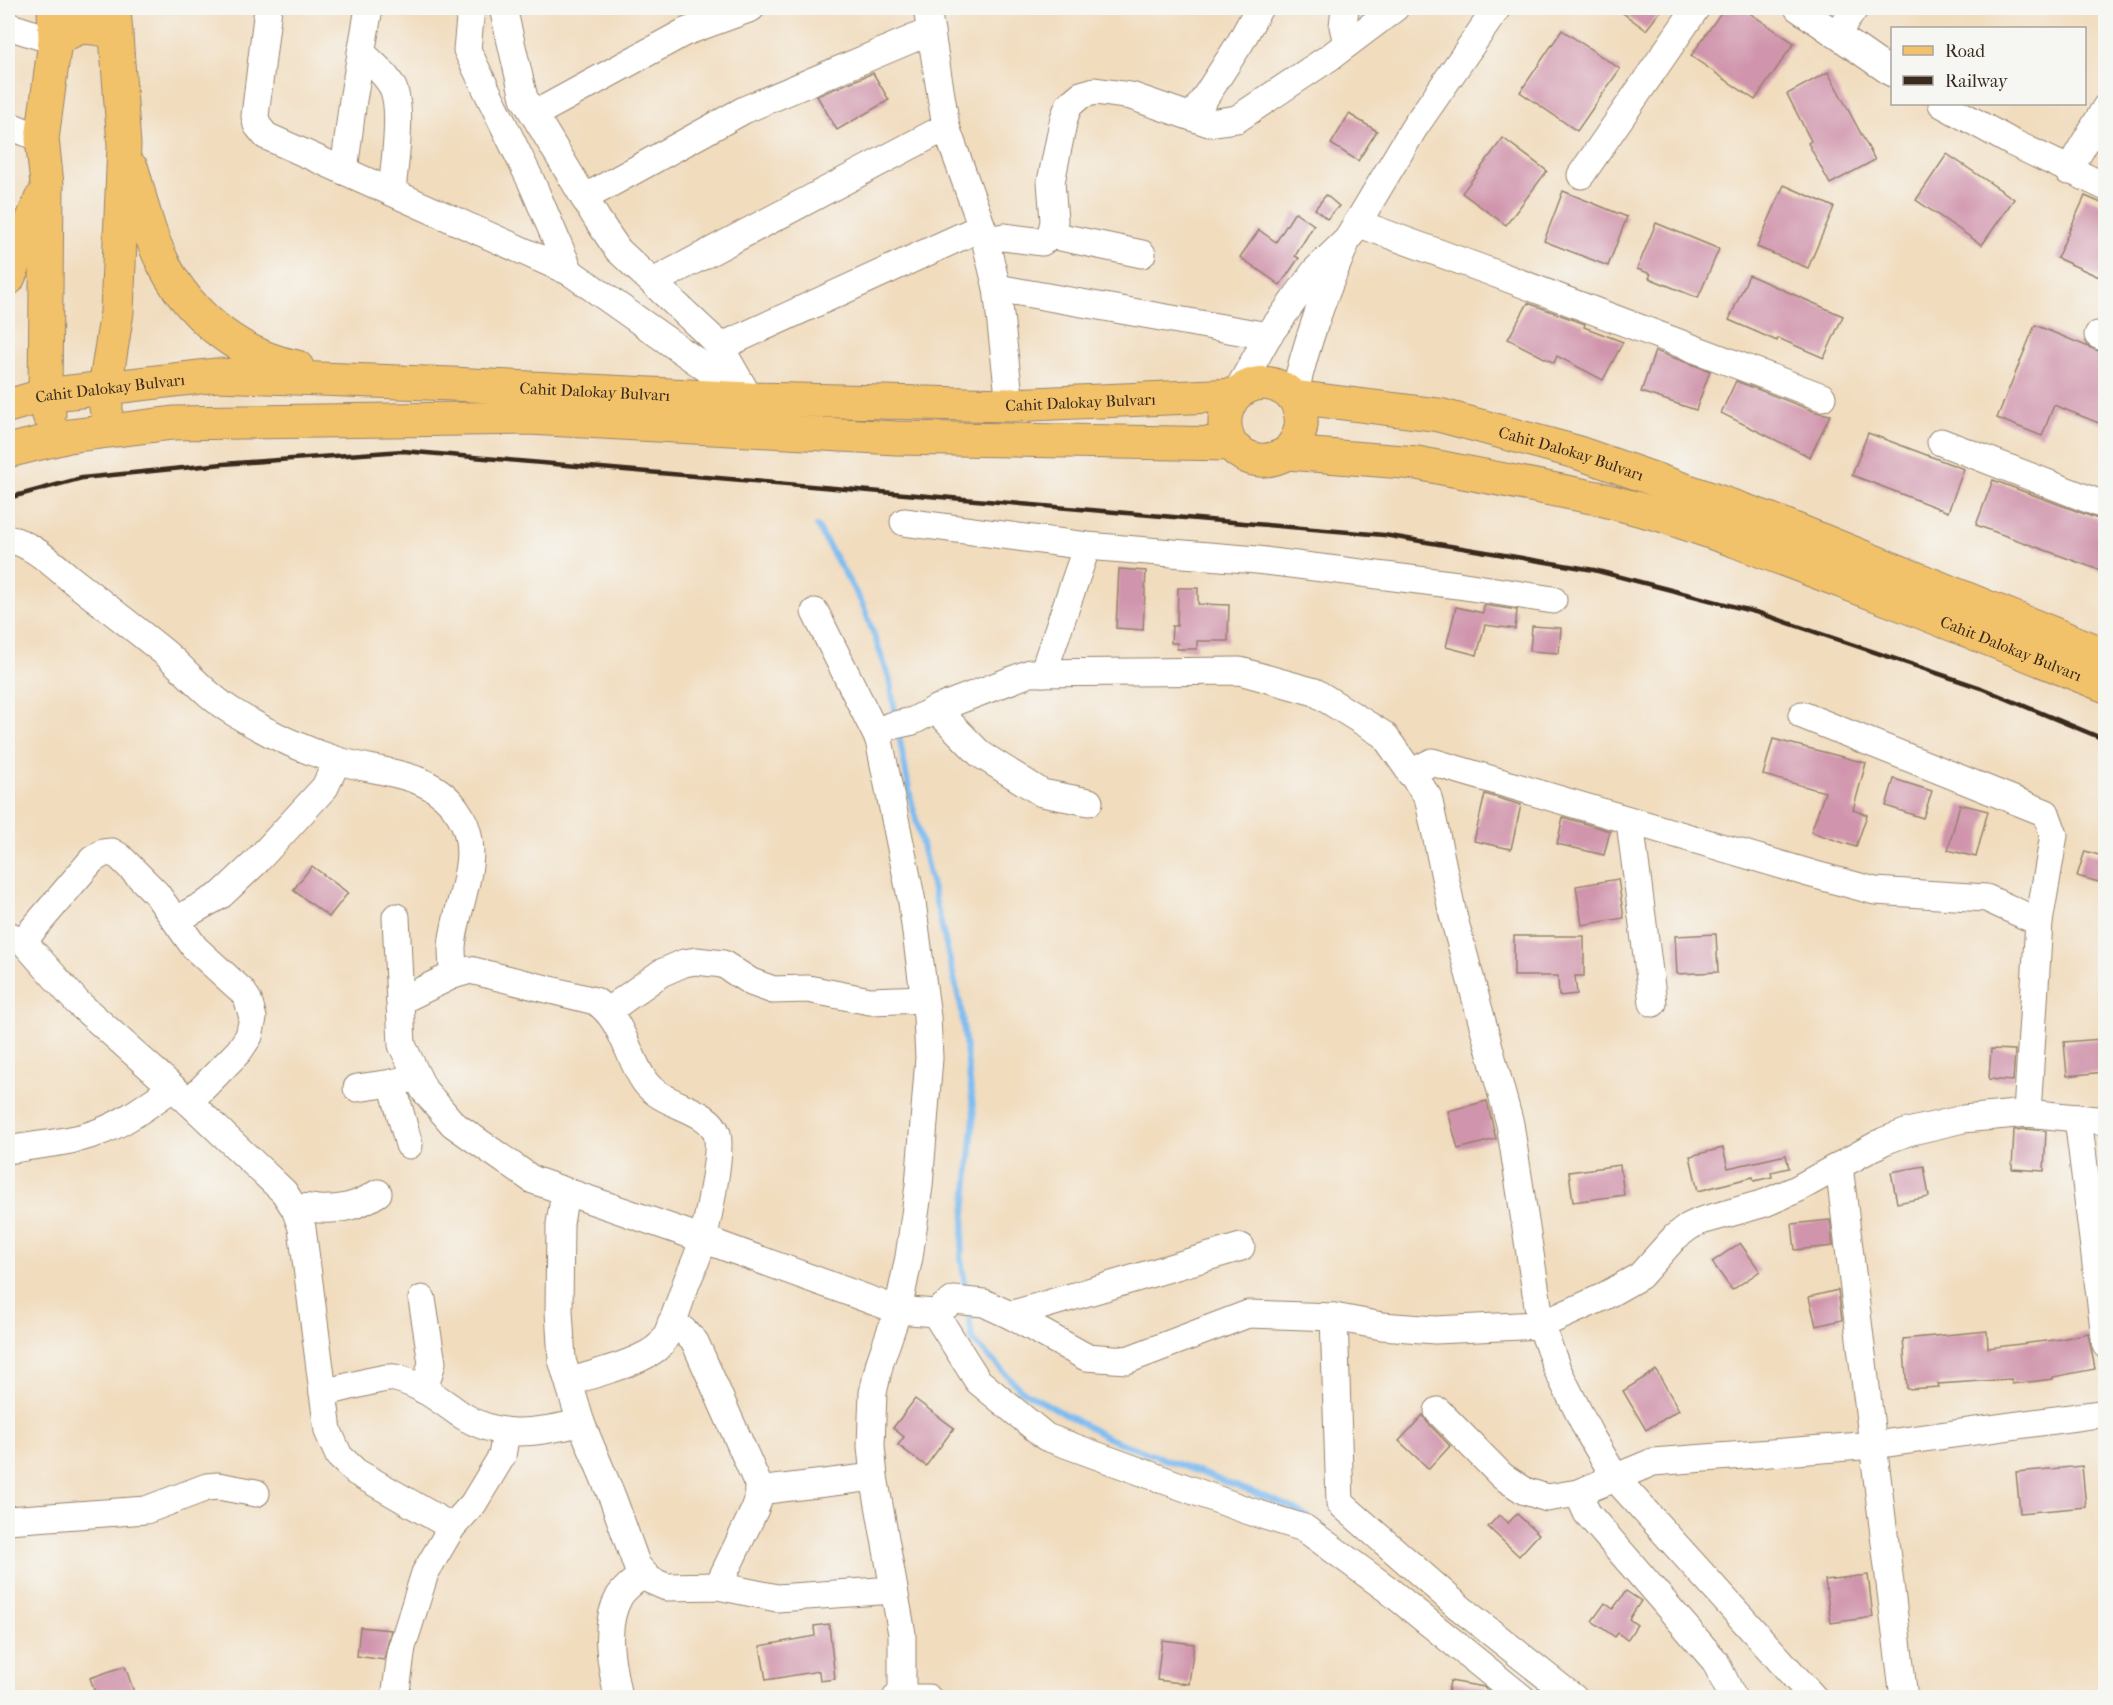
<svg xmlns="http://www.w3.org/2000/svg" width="2113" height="1705" viewBox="0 0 2113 1705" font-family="'IM FELL French Canon',serif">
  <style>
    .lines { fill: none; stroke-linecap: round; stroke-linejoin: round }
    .stream { stroke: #7cbbf0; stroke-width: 6 }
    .building { fill: #d094ac }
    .minor-casing { stroke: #96836e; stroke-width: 29 }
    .major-casing { stroke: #96836e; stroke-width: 35 }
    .highway-casing { stroke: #96836e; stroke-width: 35 }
    .minor { stroke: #fff; stroke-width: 27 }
    .major { stroke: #f2c26a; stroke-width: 33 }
    .highway { stroke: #f2c26a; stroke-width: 33 }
    .rail { stroke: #3b2a1e; stroke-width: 4.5 }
    .labels { text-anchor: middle; stroke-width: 4.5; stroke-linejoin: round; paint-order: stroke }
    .street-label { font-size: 16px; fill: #3b2a1e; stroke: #f6f6f2 }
  </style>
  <rect width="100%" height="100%" fill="#f6f6f2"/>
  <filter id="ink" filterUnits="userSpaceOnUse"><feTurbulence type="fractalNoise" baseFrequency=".0167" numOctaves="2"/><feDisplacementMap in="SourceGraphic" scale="12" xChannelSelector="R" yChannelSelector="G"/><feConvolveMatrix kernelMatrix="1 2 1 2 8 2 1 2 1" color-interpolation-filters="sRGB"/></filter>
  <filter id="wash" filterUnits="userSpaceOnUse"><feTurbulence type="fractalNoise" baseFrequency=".008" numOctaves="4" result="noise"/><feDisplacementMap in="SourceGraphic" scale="24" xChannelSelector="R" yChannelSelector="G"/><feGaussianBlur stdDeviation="1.35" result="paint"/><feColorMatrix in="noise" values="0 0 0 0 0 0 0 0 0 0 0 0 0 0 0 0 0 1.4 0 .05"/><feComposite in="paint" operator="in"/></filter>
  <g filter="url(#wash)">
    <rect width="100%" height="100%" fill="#f1dcbd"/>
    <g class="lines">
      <g class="stream">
        <polyline points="817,526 863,605 889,677 896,717"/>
        <polyline points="898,730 911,799 961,1007 974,1115 961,1257 966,1293"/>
        <polyline points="968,1309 972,1339 1020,1389 1108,1438 1289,1506 1308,1517"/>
        <polyline points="1527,1687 1541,1698"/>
      </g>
    </g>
    <g id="blocks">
      <g class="building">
        <polygon points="1616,8 1663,8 1646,30"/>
        <polygon points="1724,8 1742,8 1794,43 1755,100 1691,56"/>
        <polygon points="1562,30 1620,69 1577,131 1520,92"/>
        <polygon points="1828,72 1875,160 1830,184 1808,143 1811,141 1787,94"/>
        <polygon points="873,73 889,100 837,130 817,96"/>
        <polygon points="1349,114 1377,131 1358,161 1331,144"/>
        <polygon points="1503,138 1547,171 1506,225 1462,193"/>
        <polygon points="1947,154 2014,199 1982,245 1916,200"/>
        <polygon points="1784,185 1834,207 1808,268 1757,247"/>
        <polygon points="1563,191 1627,217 1608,266 1544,241"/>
        <polygon points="1326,195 1339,206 1327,219 1315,209"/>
        <polygon points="2085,196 2106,205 2106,280 2057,258"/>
        <polygon points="1295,212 1314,225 1295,256 1299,258 1280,285 1240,257 1259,230 1276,242"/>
        <polygon points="1656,223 1719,249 1698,298 1649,278 1651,274 1637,269"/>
        <polygon points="1749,275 1843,316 1824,358 1778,338 1777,341 1729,320"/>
        <polygon points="1528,303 1585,324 1584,327 1623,342 1603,380 1557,356 1554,363 1508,339"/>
        <polygon points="2035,325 2106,354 2106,426 2054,405 2042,436 1997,418"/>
        <polygon points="1655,351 1710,371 1696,410 1641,392"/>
        <polygon points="1736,381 1816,412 1830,415 1810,457 1721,413"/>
        <polygon points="1868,433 1964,469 1948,512 1852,475"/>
        <polygon points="1993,480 2106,522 2106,563 2102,571 1976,525"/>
        <polygon points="1119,569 1146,571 1143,630 1116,628"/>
        <polygon points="1178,588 1198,588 1198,604 1229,605 1228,641 1197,641 1197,649 1177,649 1177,643 1171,643 1172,626 1177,626"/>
        <polygon points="1484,605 1517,610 1515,629 1485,625 1477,655 1446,647 1456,607 1483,613"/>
        <polygon points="1532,626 1561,628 1559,653 1530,651"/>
        <polygon points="1773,739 1866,763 1853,810 1867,815 1856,847 1811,832 1825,792 1763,775"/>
        <polygon points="1894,779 1932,791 1923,818 1886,806"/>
        <polygon points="1485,794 1521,805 1511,849 1474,841"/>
        <polygon points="1960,804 1988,811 1976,857 1948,850"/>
        <polygon points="1563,817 1610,831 1604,855 1557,844"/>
        <polygon points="2085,851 2106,857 2106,884 2077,876"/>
        <polygon points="312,866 348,893 329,917 293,890"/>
        <polygon points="1618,879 1624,918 1582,925 1576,886"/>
        <polygon points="1716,934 1718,972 1677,974 1675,936"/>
        <polygon points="1514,936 1584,936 1584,976 1575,976 1577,994 1559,996 1558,976 1514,976"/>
        <polygon points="2101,1039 2104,1072 2067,1076 2064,1042"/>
        <polygon points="1991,1049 2015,1050 2013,1081 1989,1079"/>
        <polygon points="1487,1101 1496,1139 1458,1149 1448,1111"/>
        <polygon points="2027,1129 2046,1131 2044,1171 2012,1169 2014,1130"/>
        <polygon points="1723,1148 1728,1168 1786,1155 1789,1168 1771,1172 1772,1177 1754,1181 1753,1177 1698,1191 1690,1156"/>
        <polygon points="1620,1165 1624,1195 1573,1202 1569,1172"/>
        <polygon points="1924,1166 1929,1197 1897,1203 1891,1172"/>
        <polygon points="1830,1220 1833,1246 1795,1250 1792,1224"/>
        <polygon points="1740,1243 1760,1271 1732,1290 1712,1262"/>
        <polygon points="1838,1290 1842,1320 1816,1326 1809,1297"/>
        <polygon points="1987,1331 1988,1348 2062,1339 2088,1333 2095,1369 2053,1377 2053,1379 2012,1384 2011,1379 1938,1384 1939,1387 1907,1389 1903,1339"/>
        <polygon points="1656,1370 1679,1410 1646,1430 1623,1391"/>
        <polygon points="915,1399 954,1428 926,1466 898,1445 904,1437 893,1428"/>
        <polygon points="1423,1415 1427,1422 1450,1446 1429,1469 1399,1441"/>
        <polygon points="2082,1466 2086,1507 2020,1513 2016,1472"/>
        <polygon points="1517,1514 1539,1534 1519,1556 1488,1527 1499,1515 1508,1523"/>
        <polygon points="1868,1575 1873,1617 1831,1623 1825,1580"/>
        <polygon points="1626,1591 1641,1601 1629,1619 1637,1625 1627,1640 1618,1633 1615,1637 1592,1621 1605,1603 1613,1609"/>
        <polygon points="829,1624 835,1679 820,1681 819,1671 766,1680 760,1646 815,1636 814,1626"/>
        <polygon points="360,1627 391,1630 384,1660 357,1656"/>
        <polygon points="1162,1640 1194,1644 1189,1684 1157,1680"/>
        <polygon points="125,1666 136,1698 97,1698 90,1678"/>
        <polygon points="1450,1681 1484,1687 1496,1698 1447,1698"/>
      </g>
    </g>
  </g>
  <g filter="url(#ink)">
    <use href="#blocks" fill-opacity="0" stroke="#96836e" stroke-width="1.5"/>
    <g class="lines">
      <defs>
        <g id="minor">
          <polyline points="268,8 255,116 257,125 266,136 570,272 750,399"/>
          <polyline points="471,8 467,50 531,181 570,272"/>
          <polyline points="503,8 524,98 597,219 618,250 713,339 720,347 746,392"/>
          <polyline points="927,8 946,127 982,227 997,288 1010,405"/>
          <polyline points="1345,8 1343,26 1347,44"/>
          <polyline points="1798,8 1892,73"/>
          <polyline points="8,26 55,41"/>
          <polyline points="1836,34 1855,8"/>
          <path d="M361 52C372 63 386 74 393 88 403 111 394 166 392 192"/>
          <polyline points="1942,104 2011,142 2106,187"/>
          <polyline points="535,114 685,32 751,8"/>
          <polyline points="1193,116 1240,43 1259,8"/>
          <polyline points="8,125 42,139"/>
          <polyline points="344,171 353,100 369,8"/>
          <polyline points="2068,171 2106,107"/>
          <polyline points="1581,175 1696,8"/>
          <polyline points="584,198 744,110 931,31"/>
          <polyline points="1357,223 1491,272 1822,397"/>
          <polyline points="1051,235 1142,254"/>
          <polyline points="1349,237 1414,128 1497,8"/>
          <polyline points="986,240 1004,237 1042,242 1051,235 1054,221 1051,182 1064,118 1069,105 1081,95 1095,91 1131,96 1209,123 1237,119 1330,57 1395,8"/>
          <polyline points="653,282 946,127"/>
          <polyline points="997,288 1268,336"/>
          <polyline points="2098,335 2106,338"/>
          <polyline points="720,347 982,227"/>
          <path d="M1235 395 1268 336 1315 271 1347 240C1325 293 1306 341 1294 397"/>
          <polyline points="1941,442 2106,506"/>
          <polyline points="904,522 1087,546 1257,560 1458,585 1553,600"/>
          <path d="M8 539C31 543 54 565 72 580 103 604 134 628 165 653 188 673 207 696 233 712 265 732 300 749 336 760 379 774 434 770 460 815 485 855 455 905 452 947 452 956 453 966 453 975"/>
          <polyline points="815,612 879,740 912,902 927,1017 929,1058 919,1186 909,1257 898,1310 880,1362 873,1393 872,1418 871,1446 874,1477 902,1634 902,1696"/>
          <polyline points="1043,673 1087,546"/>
          <polyline points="936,709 980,754 1042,793 1089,802"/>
          <polyline points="1802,715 2046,813 2054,835 2039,922 2027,1113"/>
          <polyline points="876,733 890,726 913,721 936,709 1030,673 1240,671 1315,692 1384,735 1428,797 1453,915 1510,1124 1541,1325 1557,1369 1590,1435 1616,1479 1814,1698"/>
          <polyline points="1410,773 1432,762 1812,874 1875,891 1986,898 2039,922"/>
          <polyline points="1630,822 1653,1003"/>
          <polyline points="396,917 402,1045 424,1090 453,1124 533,1180 703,1239 898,1310 935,1313 954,1300 984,1303 1010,1315 1086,1357 1127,1360 1248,1314 1334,1317 1382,1326 1435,1330 1541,1325 1601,1298 1640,1276 1675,1237 1690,1226 1701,1221 1765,1203 1797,1189 1884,1141 1908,1132 1963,1119 2027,1113 2106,1121"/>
          <polyline points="176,920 221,895 254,864 325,787 337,761"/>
          <polyline points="8,935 23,941 77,1002 189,1102 284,1192 295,1209 302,1228 328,1431 339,1456 356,1472 452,1527"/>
          <polyline points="23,941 92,860 103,853 112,852 120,857 156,893 195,948 242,991 248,1000 253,1018 249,1036 239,1051 189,1102"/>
          <path d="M400 1001 453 975 470 970 595 1001C623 1019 627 1056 645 1082 663 1107 709 1108 717 1134 722 1151 708 1219 703 1238 700 1253 693 1267 687 1281 681 1297 671 1332 661 1344 645 1362 592 1374 569 1382"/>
          <polyline points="608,1011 661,973 684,963 696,961 723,964 751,982 773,990 808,989 870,1001 924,999"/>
          <polyline points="392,1083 409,1145"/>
          <polyline points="357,1088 392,1083 409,1079"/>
          <polyline points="2078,1118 2106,1345"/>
          <path d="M8 1150C38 1144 70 1143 99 1132 125 1123 149 1104 171 1089"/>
          <polyline points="1839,1166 1904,1698"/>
          <polyline points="565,1192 560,1224 559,1311 562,1360 581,1423 613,1499 637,1566 650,1580 666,1587 718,1586 777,1598 894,1590"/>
          <path d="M295 1209C304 1206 310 1208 319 1209 342 1210 358 1206 378 1193"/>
          <polyline points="422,1299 432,1363 424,1390"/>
          <polyline points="935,1313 978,1381 1046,1437 1246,1510 1304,1528 1386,1588 1522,1698"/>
          <polyline points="1010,1315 1241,1247"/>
          <polyline points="1334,1317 1340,1503 1459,1607 1574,1698"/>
          <polyline points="671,1323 683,1330 695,1342 758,1484 758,1500 755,1509 718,1586"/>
          <path d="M323 1393C337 1390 384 1376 395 1378 420 1384 440 1400 460 1414 501 1441 536 1432 581 1423"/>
          <polyline points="1438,1411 1502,1476 1525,1491 1547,1498 1578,1493 1653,1462 1874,1445 2106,1413"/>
          <polyline points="758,1491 874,1477"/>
          <polyline points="1578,1493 1587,1513 1715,1661 1733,1698"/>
          <polyline points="8,1520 146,1510 207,1487 218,1486 256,1493"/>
          <polyline points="395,1698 402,1647 425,1573 452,1527 473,1504 502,1456 506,1432"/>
          <path d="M618 1698C612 1665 602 1628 619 1597 624 1588 635 1581 643 1574"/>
          <polyline points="896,1698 928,1698"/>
        </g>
        <g id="major">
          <path d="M55 41C81 23 86 26 116 32"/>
          <path d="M132 169C139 193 144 217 153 240 176 303 230 354 297 367"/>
          <polyline points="8,279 41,199"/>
          <path id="s1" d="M8 406 45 395 217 375 452 384 750 399 1010 405 1235 395C1255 378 1275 380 1294 397L1439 415 1576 452 1769 519 2106 655"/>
          <polyline points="106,408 105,388 117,312 124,145 114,8"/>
          <polyline points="49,415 45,395 47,184 42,139 55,41 54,8"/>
          <path id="s2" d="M8 451 69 436 173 423 529 418 896 438 1230 444C1247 462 1266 465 1287 453L1417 463 1597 498 1661 515 1736 541 1911 608 2106 686"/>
        </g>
        <g id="highway">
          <path d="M1230 444C1222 425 1223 412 1235 395"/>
          <path d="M1287 453C1303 435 1306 418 1294 397"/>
        </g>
      </defs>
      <use href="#minor" class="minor-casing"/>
      <use href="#major" class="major-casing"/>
      <use href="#highway" class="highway-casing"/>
      <use href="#minor" class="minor"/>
      <use href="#major" class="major"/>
      <use href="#highway" class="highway"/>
      <polyline class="rail" points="8,498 82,478 223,464 403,451 1384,535 1594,570 1759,613 1981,688 2106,740"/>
    </g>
  </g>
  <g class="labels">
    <g class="street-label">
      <text dy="6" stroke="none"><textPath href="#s1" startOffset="104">Cahit Dalokay Bulvarı</textPath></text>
      <text dy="6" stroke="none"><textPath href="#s1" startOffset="590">Cahit Dalokay Bulvarı</textPath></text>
      <text dy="6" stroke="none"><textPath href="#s1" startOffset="1076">Cahit Dalokay Bulvarı</textPath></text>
      <text dy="6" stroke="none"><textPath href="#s1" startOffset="1580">Cahit Dalokay Bulvarı</textPath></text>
      <text dy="6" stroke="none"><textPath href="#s2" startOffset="2043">Cahit Dalokay Bulvarı</textPath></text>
    </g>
  </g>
  <rect width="2113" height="1705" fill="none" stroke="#f6f6f2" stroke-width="30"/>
  <rect x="1891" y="27" width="195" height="78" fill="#f6f6f2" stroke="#aba49d" stroke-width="1.5"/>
  <rect x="1903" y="46" width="30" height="9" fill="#f2c26a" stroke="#aba49d" stroke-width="1.5"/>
  <text x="1945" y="57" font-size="18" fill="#3b2a1e">Road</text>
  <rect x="1903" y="76" width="30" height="9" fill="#3b2a1e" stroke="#aba49d" stroke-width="1.5"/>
  <text x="1945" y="87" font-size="18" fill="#3b2a1e">Railway</text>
</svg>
